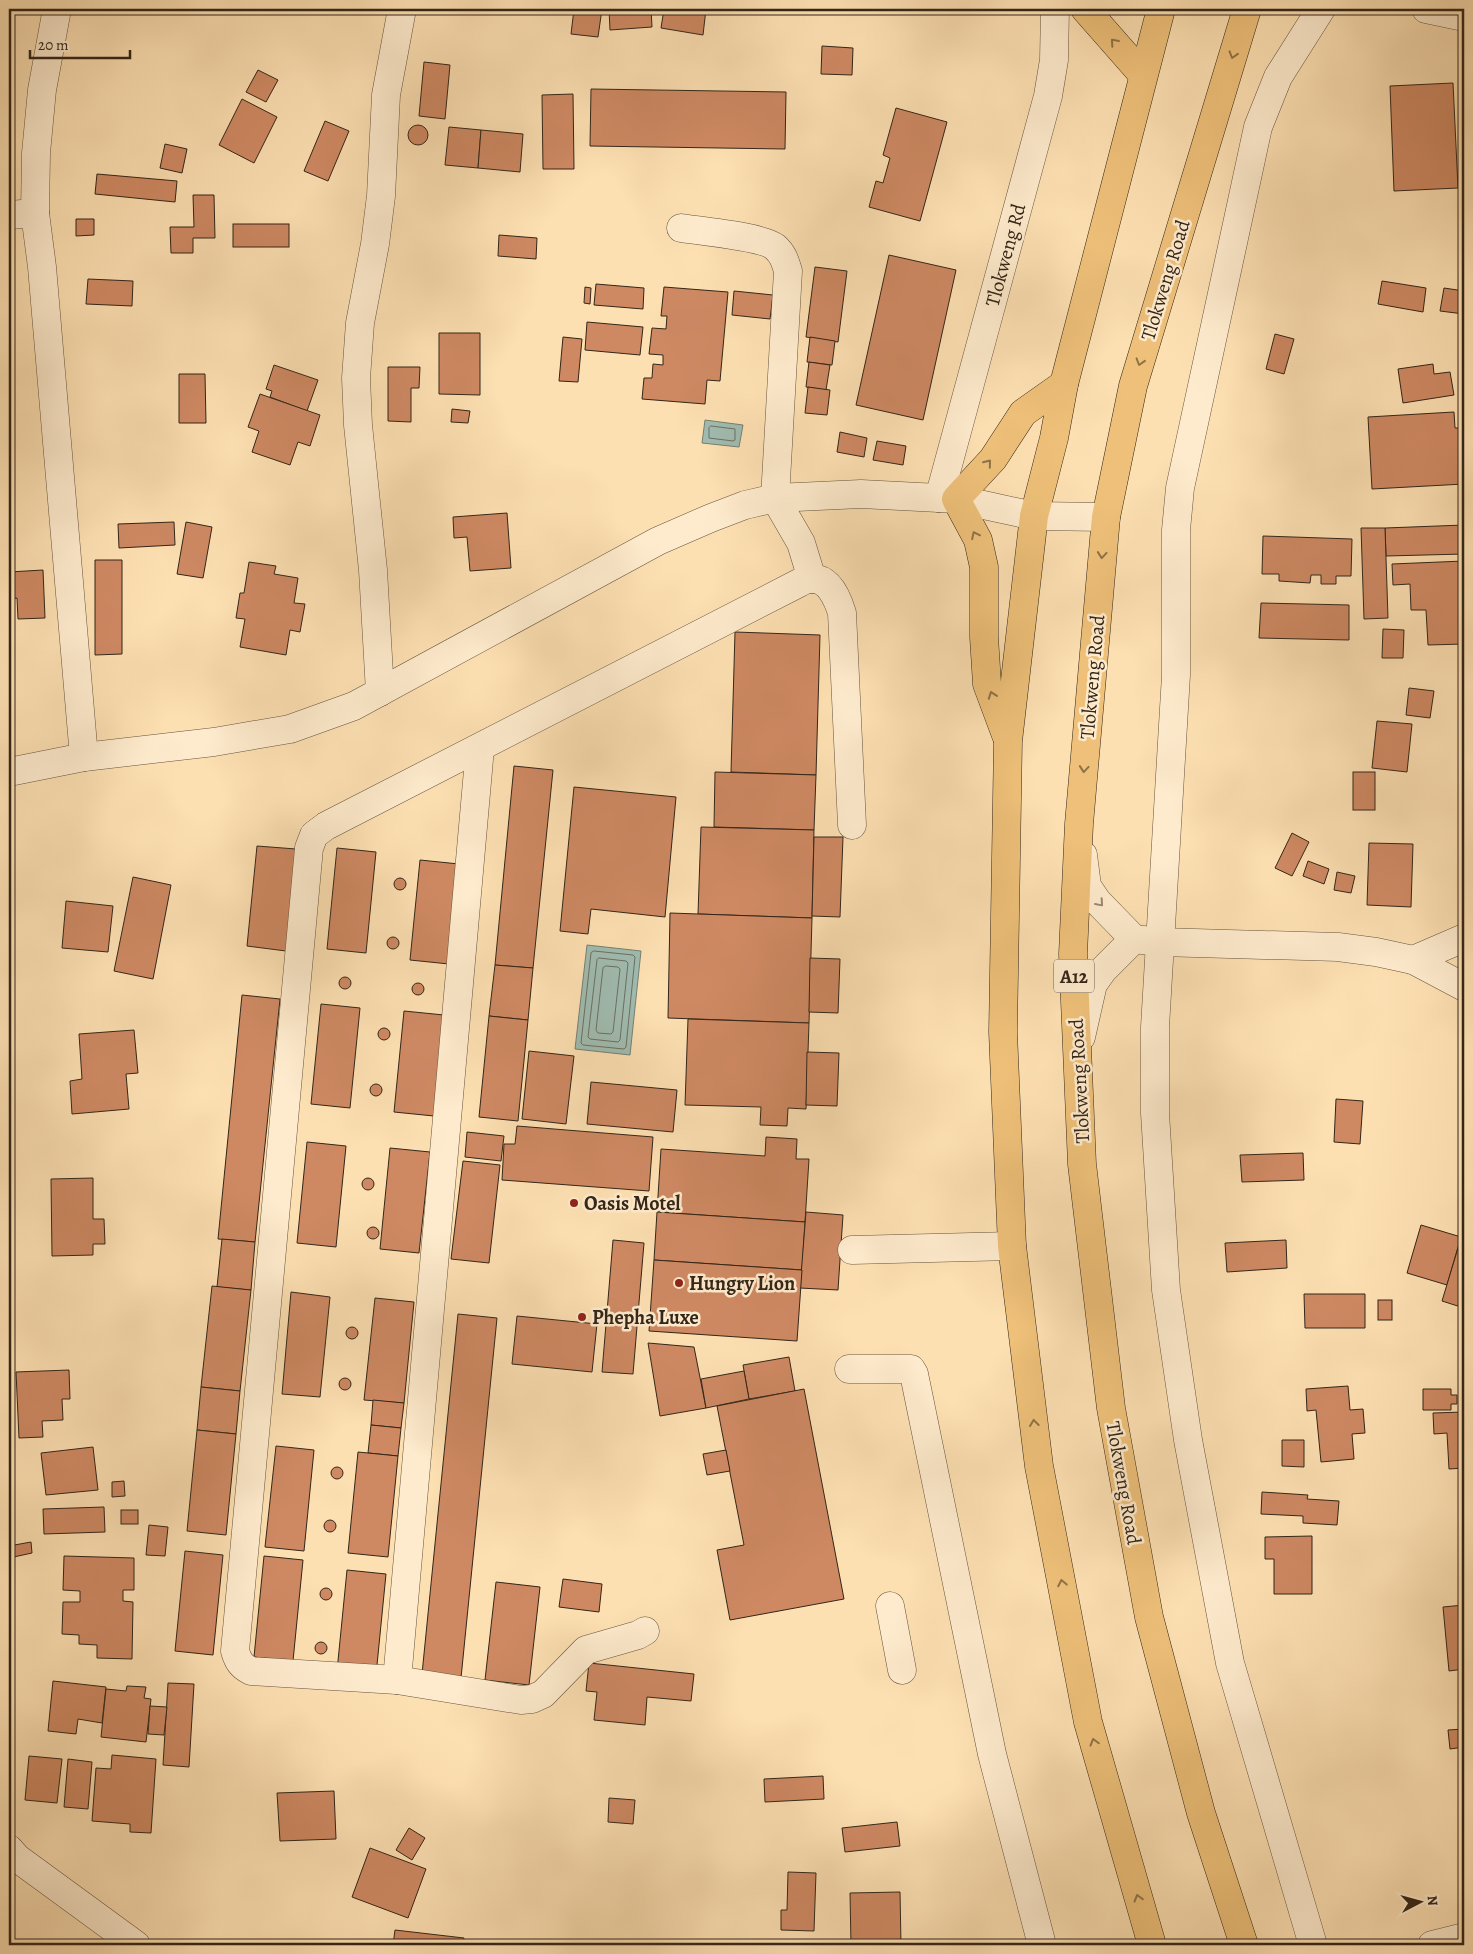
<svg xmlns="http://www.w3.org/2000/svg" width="1473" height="1954" viewBox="0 0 1473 1954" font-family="Alegreya,serif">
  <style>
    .water { fill: #a0bcb1; stroke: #748074 }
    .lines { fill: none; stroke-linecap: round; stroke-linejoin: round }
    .shore { stroke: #6a7064; stroke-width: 1 }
    .building { fill: #ce8963; stroke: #332518 }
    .minor-casing { stroke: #66543e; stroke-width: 29 }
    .major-casing { stroke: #332518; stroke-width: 29 }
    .minor { stroke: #feebcd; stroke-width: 28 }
    .major { stroke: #eec079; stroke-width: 28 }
    .oneway { stroke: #907248 }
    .oneway2 { stroke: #988872 }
    .poi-dot { fill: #8f2418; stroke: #feebcd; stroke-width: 2 }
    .labels { text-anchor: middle; stroke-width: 5; stroke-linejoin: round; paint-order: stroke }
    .shield { fill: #feebcd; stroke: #70604e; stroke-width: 1 }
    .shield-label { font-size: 19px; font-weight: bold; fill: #332518 }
    .street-label { font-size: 20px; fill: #332518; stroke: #feebcd }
    .poi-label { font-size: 20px; font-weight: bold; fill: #332518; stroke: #feebcd; text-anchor: start }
  </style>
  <rect width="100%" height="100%" fill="#fde0b2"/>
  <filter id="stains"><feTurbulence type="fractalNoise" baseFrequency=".004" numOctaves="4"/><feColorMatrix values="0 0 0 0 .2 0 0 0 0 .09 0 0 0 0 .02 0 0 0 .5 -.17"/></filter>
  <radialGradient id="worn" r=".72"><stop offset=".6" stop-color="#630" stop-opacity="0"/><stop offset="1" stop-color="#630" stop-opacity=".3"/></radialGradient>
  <g class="water">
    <polygon points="705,420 743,425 739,447 702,443"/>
    <polygon points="587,945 641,951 630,1055 575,1049"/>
  </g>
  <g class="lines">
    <g class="shore">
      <polygon points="711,426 735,429 735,440 733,441 709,438 709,428"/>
      <polygon points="594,951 633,955 635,957 626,1047 624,1049 583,1045 581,1043 591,953"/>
      <polygon points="599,958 626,961 628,963 620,1040 618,1042 590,1039 588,1037 597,960"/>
      <polygon points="606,966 618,967 620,969 613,1032 611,1034 598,1033 596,1030 603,968"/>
    </g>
  </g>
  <g class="building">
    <polygon points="574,9 602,9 598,37 571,34"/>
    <polygon points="609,9 651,9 652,27 610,30"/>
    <polygon points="664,9 706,9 703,35 661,28"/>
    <polygon points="1459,32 1464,32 1464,69 1461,69"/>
    <polygon points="822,46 853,48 852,75 821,74"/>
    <polygon points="424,62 450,65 445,119 419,116"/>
    <polygon points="258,70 278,80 266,102 246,92"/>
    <polygon points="1453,83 1458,188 1394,191 1390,86"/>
    <polygon points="591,89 786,92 785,149 590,146"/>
    <polygon points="573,94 574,169 543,169 542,95"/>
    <polygon points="242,99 277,117 254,163 219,145"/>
    <polygon points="896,108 947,122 920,221 869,207 876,181 883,183 890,158 883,155"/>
    <polygon points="325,121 349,131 328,181 304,171"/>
    <circle cx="418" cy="135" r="10"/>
    <polygon points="449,127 481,130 478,168 445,165"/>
    <polygon points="481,130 523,134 520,172 478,168"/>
    <polygon points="165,144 187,149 182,173 160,168"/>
    <polygon points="97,174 177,181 175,202 95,194"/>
    <polygon points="193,195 214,195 215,238 193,238 193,253 171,253 170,227 194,227"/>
    <polygon points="76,219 94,219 94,235 76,236"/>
    <rect x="233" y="224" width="56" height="23"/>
    <polygon points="499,235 537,238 536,259 498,256"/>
    <polygon points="889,255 956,270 923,420 856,405"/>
    <polygon points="815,267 847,271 838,342 806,337"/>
    <polygon points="88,279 133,281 132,306 86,304"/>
    <polygon points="1382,281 1426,288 1423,312 1378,304"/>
    <polygon points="596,284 644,288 643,309 594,305"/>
    <polygon points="585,287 591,288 590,304 584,303"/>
    <polygon points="664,287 728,292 720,381 707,380 705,404 642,399 644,378 652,378 653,364 663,365 663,355 649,354 652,328 666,329 667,316 661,316"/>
    <polygon points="1444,288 1464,291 1464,314 1440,311"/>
    <polygon points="734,291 773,295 770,319 732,315"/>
    <polygon points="587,322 643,327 640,355 585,350"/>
    <polygon points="439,333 480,333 480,395 439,394"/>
    <polygon points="1275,334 1294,339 1284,374 1266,369"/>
    <polygon points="563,337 582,339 578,382 559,381"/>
    <polygon points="810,337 835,341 832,365 807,362"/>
    <polygon points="809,362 830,365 826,390 806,387"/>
    <polygon points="1433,364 1434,374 1450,372 1454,395 1403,403 1398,369"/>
    <polygon points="274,365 318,380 307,411 270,397 272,391 266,389"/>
    <polygon points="388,367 420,367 419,388 411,388 411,422 388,421"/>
    <polygon points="179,374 205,374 206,423 179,423"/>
    <polygon points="808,387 830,390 827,415 805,413"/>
    <polygon points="260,394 320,415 310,446 298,442 290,465 252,452 259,431 248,427"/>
    <polygon points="452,409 470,411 468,423 451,422"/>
    <polygon points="1454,412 1455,428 1464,428 1464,484 1372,489 1368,417"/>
    <polygon points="840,432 867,438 864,457 837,452"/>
    <polygon points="877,441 906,446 903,465 873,460"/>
    <polygon points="9,446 13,470 9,471"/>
    <polygon points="507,513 511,568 470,571 467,537 454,538 453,517"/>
    <polygon points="174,522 175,545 119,548 118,524"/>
    <polygon points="186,522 212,527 203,578 177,574"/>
    <polygon points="1464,525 1464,554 1386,556 1385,528"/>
    <polygon points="1361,528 1385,528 1388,618 1364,619"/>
    <polygon points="1263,536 1352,539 1351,576 1336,576 1336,584 1321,584 1321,575 1311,575 1310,583 1279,581 1279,574 1262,574"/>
    <polygon points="95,560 122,560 122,654 95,655"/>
    <polygon points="1464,561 1464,644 1428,645 1426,610 1411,610 1410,584 1393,585 1392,564"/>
    <polygon points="249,562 276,566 274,574 298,578 294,603 305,604 300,632 290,630 286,655 240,647 245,619 236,618 240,593 244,593"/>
    <polygon points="43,570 45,618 18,619 17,598 9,599 9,572"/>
    <polygon points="1261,603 1349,605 1349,640 1259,638"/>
    <polygon points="1383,629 1404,630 1403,658 1382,658"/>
    <polygon points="735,632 820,635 816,775 731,772"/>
    <polygon points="1409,688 1434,691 1430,718 1406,715"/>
    <polygon points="1377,721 1412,724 1407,772 1372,768"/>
    <polygon points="514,766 553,770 533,968 495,965"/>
    <polygon points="715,772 816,775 814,830 714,827"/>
    <rect x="1353" y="772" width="22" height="38"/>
    <polygon points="574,787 676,797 665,917 591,909 588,934 560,931"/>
    <polygon points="701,827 814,830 812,918 698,914"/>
    <polygon points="1292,833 1309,842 1292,876 1275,868"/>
    <polygon points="814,837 843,837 840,917 812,916"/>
    <polygon points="1369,843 1413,844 1411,907 1367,905"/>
    <polygon points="257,846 296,849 286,951 247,946"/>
    <polygon points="337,848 376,852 366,953 327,949"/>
    <polygon points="420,860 459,864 449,964 410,960"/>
    <polygon points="1308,861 1329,869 1324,884 1303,876"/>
    <polygon points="1337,872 1355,876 1351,893 1334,890"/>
    <polygon points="133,877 171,885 153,979 114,971"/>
    <circle cx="400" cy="884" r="6"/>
    <polygon points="66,901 113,906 108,952 62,948"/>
    <polygon points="670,913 812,918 809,1023 668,1018"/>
    <circle cx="393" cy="943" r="6"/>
    <polygon points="810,958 840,959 838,1013 809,1012"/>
    <polygon points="495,965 533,968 528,1020 489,1016"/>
    <circle cx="345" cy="983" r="6"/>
    <circle cx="418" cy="989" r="6"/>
    <polygon points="242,995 280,999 255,1242 218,1239"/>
    <polygon points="321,1004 360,1008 350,1108 311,1104"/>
    <polygon points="404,1011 444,1015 434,1116 394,1112"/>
    <polygon points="489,1016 528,1020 518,1121 479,1117"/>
    <polygon points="688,1019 809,1023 806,1109 788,1108 787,1126 760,1125 761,1107 685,1105"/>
    <circle cx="384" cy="1034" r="6"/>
    <polygon points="134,1030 138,1073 126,1074 129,1109 72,1114 70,1081 82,1079 79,1034"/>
    <polygon points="529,1051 574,1056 566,1124 522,1119"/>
    <polygon points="807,1052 839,1053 837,1106 806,1105"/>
    <polygon points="591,1082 677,1090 673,1132 587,1124"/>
    <circle cx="376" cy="1090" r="6"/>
    <polygon points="1336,1099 1363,1101 1360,1144 1334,1142"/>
    <polygon points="517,1126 653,1137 649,1191 502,1180 504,1144 515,1144"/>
    <polygon points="467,1132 504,1136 501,1161 465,1157"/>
    <polygon points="766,1137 797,1139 796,1159 809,1159 805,1222 657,1212 661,1149 765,1156"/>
    <polygon points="307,1142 346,1146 336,1247 297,1243"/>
    <polygon points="390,1148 430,1152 419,1253 380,1249"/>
    <polygon points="1303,1153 1304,1180 1242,1182 1240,1155"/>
    <polygon points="463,1161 500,1165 489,1263 451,1259"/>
    <circle cx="368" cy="1184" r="6"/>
    <polygon points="93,1178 93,1219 104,1219 105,1244 93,1244 93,1255 52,1256 51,1179"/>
    <polygon points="657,1212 805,1222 802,1270 654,1260"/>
    <polygon points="806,1212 843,1215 838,1290 800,1288"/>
    <polygon points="1421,1225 1461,1237 1447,1285 1407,1273"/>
    <circle cx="373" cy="1233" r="6"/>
    <polygon points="222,1239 255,1242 251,1290 217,1287"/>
    <polygon points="613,1240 644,1243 633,1374 602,1372"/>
    <polygon points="1286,1240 1287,1268 1227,1272 1225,1243"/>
    <polygon points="1458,1248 1464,1250 1464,1308 1442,1301"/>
    <polygon points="654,1260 802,1270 797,1341 649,1331"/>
    <polygon points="212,1286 251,1290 240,1391 201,1387"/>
    <polygon points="291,1292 330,1297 320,1397 282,1394"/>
    <polygon points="1304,1294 1365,1294 1365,1328 1305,1328"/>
    <polygon points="375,1298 414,1302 404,1403 364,1400"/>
    <rect x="1378" y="1300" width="14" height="20"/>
    <polygon points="458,1314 497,1318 461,1678 422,1674"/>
    <polygon points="517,1316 597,1324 592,1372 512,1364"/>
    <circle cx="352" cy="1333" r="6"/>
    <polygon points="648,1343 694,1347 706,1408 660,1416"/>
    <polygon points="789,1357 795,1391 749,1399 743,1365"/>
    <polygon points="69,1370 70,1399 62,1399 63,1420 42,1421 43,1437 19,1438 16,1372"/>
    <polygon points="744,1371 749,1399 706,1408 701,1379"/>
    <circle cx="345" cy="1384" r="6"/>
    <polygon points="1348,1386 1350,1410 1363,1409 1365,1433 1352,1434 1354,1459 1321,1462 1316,1410 1307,1411 1306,1389"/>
    <polygon points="201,1387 240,1391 236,1434 197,1430"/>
    <polygon points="804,1389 844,1599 730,1620 717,1550 744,1545 717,1406"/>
    <polygon points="1423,1389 1451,1389 1451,1395 1457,1395 1457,1404 1451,1404 1451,1410 1423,1410"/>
    <polygon points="373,1400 404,1403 401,1428 371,1425"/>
    <polygon points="1464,1412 1464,1468 1449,1469 1447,1433 1434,1434 1433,1413"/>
    <polygon points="371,1425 401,1428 398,1456 368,1453"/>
    <polygon points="197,1430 236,1434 226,1535 187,1531"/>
    <polygon points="1282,1440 1304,1440 1304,1467 1282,1466"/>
    <polygon points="276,1446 314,1450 304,1551 265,1547"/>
    <polygon points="93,1447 98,1490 46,1495 41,1453"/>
    <polygon points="726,1450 730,1471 707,1475 703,1454"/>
    <polygon points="358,1452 398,1456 388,1557 348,1553"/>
    <circle cx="337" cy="1473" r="6"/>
    <polygon points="124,1481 125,1496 112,1497 112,1482"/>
    <polygon points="1262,1492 1308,1495 1307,1499 1339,1501 1337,1525 1303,1523 1303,1516 1261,1514"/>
    <polygon points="104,1507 105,1532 44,1534 43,1509"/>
    <rect x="121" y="1510" width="17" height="14"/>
    <circle cx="330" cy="1526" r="6"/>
    <polygon points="149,1525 168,1527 165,1556 146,1555"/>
    <polygon points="1312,1536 1312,1594 1274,1594 1274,1559 1265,1559 1265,1537"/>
    <polygon points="31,1542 32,1553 9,1558 9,1546"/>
    <polygon points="185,1551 223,1555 213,1655 175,1651"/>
    <polygon points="64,1556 134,1558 134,1590 123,1590 123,1601 133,1602 132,1659 97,1658 97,1645 79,1644 79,1635 62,1634 63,1602 80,1602 80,1591 63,1590"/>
    <polygon points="264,1556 303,1560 293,1661 254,1657"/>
    <polygon points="347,1570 386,1574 376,1675 337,1671"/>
    <polygon points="563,1579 602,1584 599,1612 559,1607"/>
    <polygon points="496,1582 540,1587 529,1685 485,1680"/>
    <circle cx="326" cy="1594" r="6"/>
    <polygon points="1464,1605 1464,1669 1449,1671 1443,1607"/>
    <circle cx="321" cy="1648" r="6"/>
    <polygon points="589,1663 694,1674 691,1701 647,1697 645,1725 594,1720 597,1692 586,1691"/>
    <polygon points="53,1681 106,1687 102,1723 78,1719 76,1734 48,1731"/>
    <polygon points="168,1683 194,1684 189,1767 163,1765"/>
    <polygon points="127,1686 146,1687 144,1698 151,1699 146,1742 101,1737 106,1689 126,1691"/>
    <polygon points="150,1706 167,1707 164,1735 148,1734"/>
    <polygon points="1464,1729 1464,1747 1450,1749 1448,1730"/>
    <polygon points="112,1755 156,1759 151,1833 130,1832 130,1824 92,1821 96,1768 111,1769"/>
    <polygon points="29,1756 62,1759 57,1803 25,1800"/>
    <polygon points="68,1759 92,1762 88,1809 64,1807"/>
    <polygon points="823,1776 824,1799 765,1802 764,1779"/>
    <polygon points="334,1791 336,1839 280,1841 277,1793"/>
    <polygon points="609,1798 635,1800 633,1824 608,1822"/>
    <polygon points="897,1822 900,1846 845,1852 842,1828"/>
    <polygon points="409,1828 425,1838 412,1860 396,1850"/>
    <polygon points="370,1848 426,1869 408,1918 352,1897"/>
    <polygon points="788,1872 816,1873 814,1931 781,1930 781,1910 787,1910"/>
    <polygon points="900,1892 901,1945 851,1945 850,1893"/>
    <polygon points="395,1930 464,1938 463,1945 393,1945"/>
  </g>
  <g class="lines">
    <defs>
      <g id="minor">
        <polyline points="1426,9 1464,17"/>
        <polyline points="35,213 36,153 42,90 57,9"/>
        <polyline points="9,215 35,213 42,267 84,757"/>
        <path d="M681 228C700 231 763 237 775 247 783 254 785 261 788 271L775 498 801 543 812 579"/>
        <polyline points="939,498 1048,96 1054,60 1055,9"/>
        <polyline points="380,692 373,570 358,425 356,378 360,323 375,244 381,196 386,95 402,9"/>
        <polyline points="9,772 84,757 214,742 290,729 354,706 658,541 711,518 745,505 775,498 861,494 939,498 956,499 1034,516 1106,517"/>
        <polyline points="1083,855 1087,886 1097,901 1134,939 1160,942 1338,947 1376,952 1413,960 1464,987"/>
        <polyline points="1413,960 1464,938"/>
        <polyline points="1081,1037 1093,984 1103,970 1134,939"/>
        <polyline points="852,1250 1012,1246"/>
        <polyline points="849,1369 911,1369 914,1374 992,1754 1042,1945"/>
        <polyline points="890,1606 902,1670"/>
        <path d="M645 1631 638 1635 586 1650 543 1694 532 1699 521 1700 397 1680 251 1671C241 1666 238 1661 235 1651L309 848 314 835 326 826 799 583C803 581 807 579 811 579 829 577 838 600 842 613L852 825"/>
        <polyline points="397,1680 480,748"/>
        <polyline points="9,1849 17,1858 136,1945"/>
        <polyline points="1313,1945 1230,1663 1188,1440 1166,1290 1155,1113 1155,1027 1176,675 1176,530 1180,488 1258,127 1278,77 1321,9"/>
        <polyline points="1432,1945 1464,1937"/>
      </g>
      <g id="major">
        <polyline points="1087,9 1085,9 1143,75"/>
        <polyline points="1006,735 987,684 984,637 984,567 978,540 956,499 993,459 1023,413 1064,384"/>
        <polyline points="1152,1945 1088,1722 1039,1466 1012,1246 1003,1032 1008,741 1034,516 1054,438 1064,384 1161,9"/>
        <polyline points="1244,1945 1201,1813 1149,1617 1111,1408 1082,1164 1073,954 1079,824 1106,517 1133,386 1247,9"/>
      </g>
    </defs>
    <use href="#minor" class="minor-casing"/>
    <use href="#major" class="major-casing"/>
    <use href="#minor" class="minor"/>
    <use href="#major" class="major"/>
  </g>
  <defs><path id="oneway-chevron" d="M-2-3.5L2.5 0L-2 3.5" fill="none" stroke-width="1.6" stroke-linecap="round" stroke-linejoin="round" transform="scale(1.25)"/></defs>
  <g class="oneway">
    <use href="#oneway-chevron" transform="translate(1114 42) rotate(-131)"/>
    <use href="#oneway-chevron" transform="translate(1233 55) rotate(107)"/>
    <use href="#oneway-chevron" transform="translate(1140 362) rotate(107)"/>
    <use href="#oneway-chevron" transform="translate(988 463) rotate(-51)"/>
    <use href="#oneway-chevron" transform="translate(975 535) rotate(-116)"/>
    <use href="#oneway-chevron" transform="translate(1102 555) rotate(95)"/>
    <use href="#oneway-chevron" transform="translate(992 695) rotate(-110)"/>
    <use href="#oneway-chevron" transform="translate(1084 769) rotate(95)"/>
    <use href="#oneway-chevron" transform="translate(1034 1423) rotate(-97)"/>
    <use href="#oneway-chevron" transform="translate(1062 1583) rotate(-101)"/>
    <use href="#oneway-chevron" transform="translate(1094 1742) rotate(-106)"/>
    <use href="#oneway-chevron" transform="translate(1138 1898) rotate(-106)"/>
  </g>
  <use class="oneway2" href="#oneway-chevron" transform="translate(1100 903) rotate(49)"/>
  <g class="poi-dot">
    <circle cx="574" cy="1203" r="5"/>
    <circle cx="679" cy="1283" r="5"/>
    <circle cx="582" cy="1317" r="5"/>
  </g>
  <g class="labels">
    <rect class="shield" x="1054" y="959.5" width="40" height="33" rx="4"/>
    <g class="shield-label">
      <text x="1074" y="983">A12</text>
    </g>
    <g class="street-label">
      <text transform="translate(1005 255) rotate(-75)" y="7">Tlokweng Rd</text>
      <text transform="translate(1165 280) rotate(-73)" y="7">Tlokweng Road</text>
      <text transform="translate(1092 677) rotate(-85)" y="7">Tlokweng Road</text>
      <text transform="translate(1079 1081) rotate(-93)" y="7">Tlokweng Road</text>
      <text transform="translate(1124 1483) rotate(80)" y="7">Tlokweng Road</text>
    </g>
    <g class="poi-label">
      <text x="584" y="1210">Oasis Motel</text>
      <text x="689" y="1290">Hungry Lion</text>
      <text x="592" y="1324">Phepha Luxe</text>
    </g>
  </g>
  <rect width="1473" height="1954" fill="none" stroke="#fde0b2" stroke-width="30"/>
  <rect x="10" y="10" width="1453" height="1934" fill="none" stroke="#332518" stroke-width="2.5"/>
  <rect x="15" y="15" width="1443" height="1924" fill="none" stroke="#332518"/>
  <g transform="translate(1420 1902) rotate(84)" stroke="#feebcd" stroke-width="4" paint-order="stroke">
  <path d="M0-4L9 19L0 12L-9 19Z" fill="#332518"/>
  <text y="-8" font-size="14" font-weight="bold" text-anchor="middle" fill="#332518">N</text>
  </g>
  <path d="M30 50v8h100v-8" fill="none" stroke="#332518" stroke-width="2.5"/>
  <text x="38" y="50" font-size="15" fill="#332518" stroke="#feebcd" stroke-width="4" paint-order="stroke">20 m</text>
  <rect width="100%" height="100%" filter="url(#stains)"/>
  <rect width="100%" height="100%" fill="url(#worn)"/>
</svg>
